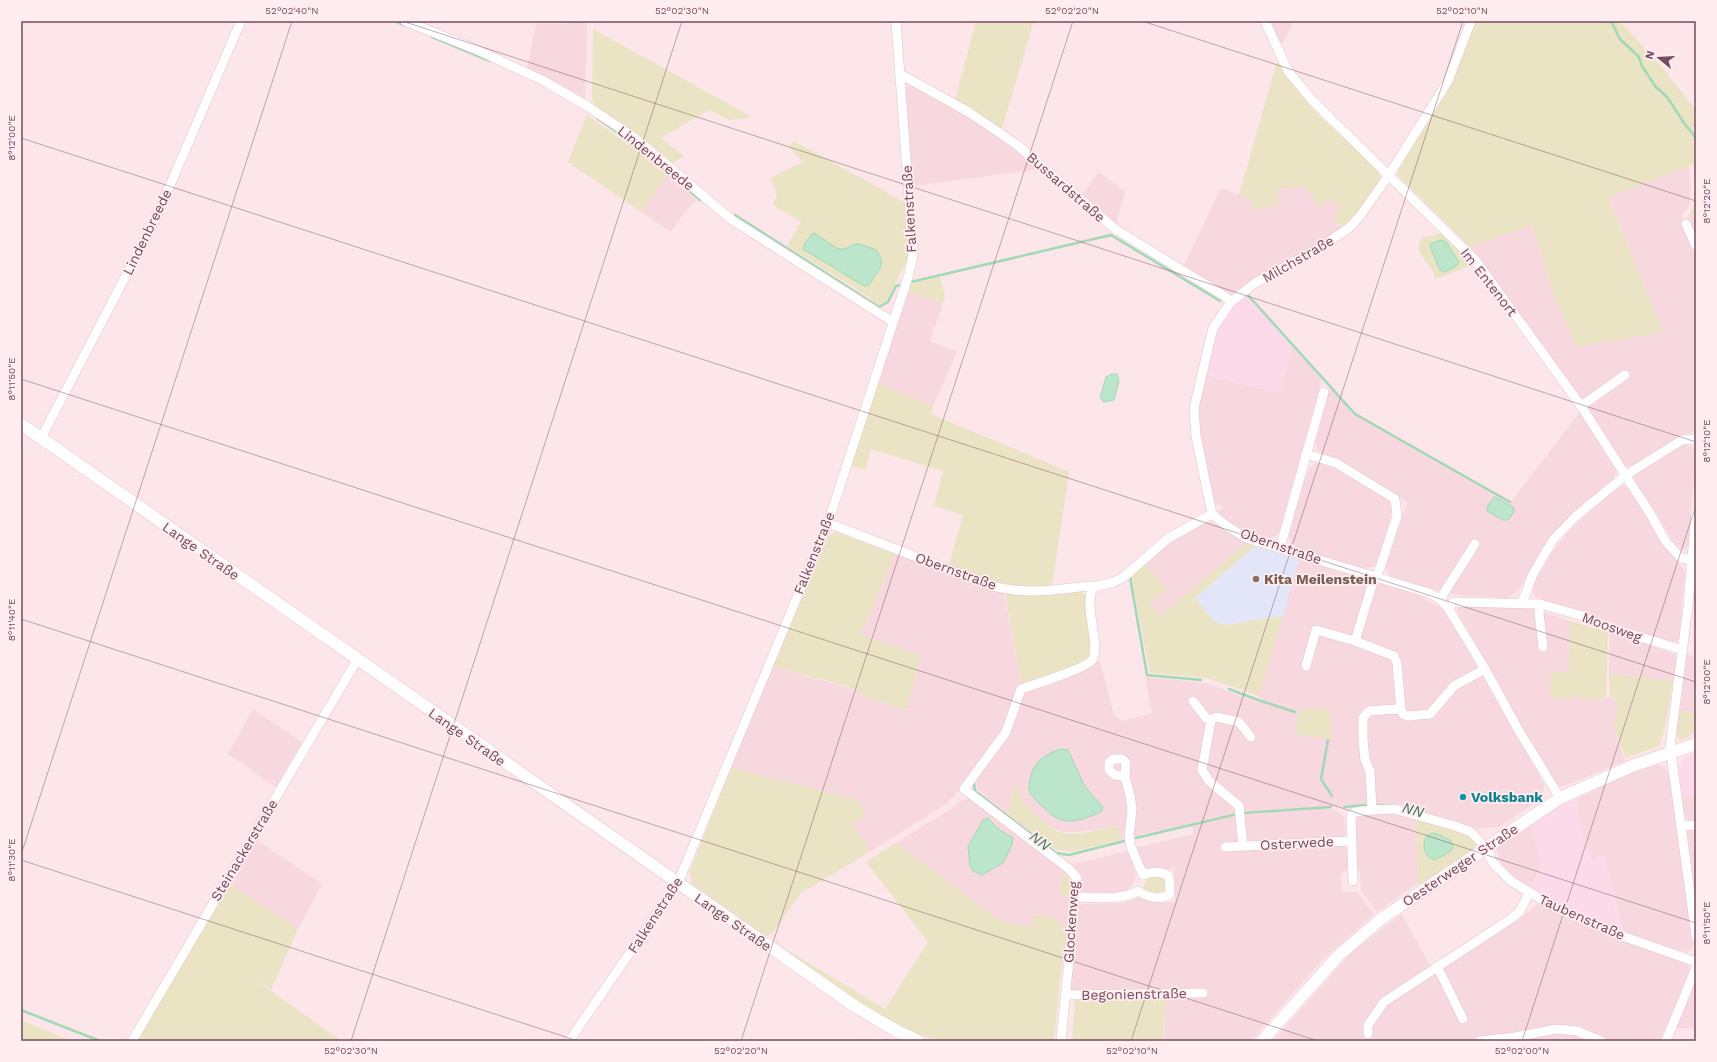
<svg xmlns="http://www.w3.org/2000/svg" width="1717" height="1062" viewBox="0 0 1717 1062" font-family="'Work Sans',sans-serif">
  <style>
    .residential { fill: #f6d8de }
    .commercial { fill: #fcdaea }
    .education { fill: #e3e6f9 }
    .green { fill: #eae4c5 }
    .water { fill: #bbe6cb; stroke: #a1d8b6 }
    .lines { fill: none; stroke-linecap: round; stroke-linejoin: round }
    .stream { stroke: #a1d8b6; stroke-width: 2.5 }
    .street-casing { stroke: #e3c4cd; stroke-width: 10 }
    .secondary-casing { stroke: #e8c2cd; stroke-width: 13 }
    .street { stroke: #fff; stroke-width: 9 }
    .secondary { stroke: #fff; stroke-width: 12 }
    .ticks { fill: none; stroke: #764b5d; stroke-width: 1; stroke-opacity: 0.45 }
    .education-dot { fill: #8d6e63; stroke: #ffedf0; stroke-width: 1.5 }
    .culture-dot { fill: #0f9aa8; stroke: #ffedf0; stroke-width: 1.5 }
    .labels { text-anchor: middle; stroke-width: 3.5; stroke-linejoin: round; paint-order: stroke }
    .street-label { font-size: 14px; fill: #764b5d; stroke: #ffedf0 }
    .education-label { font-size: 14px; font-weight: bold; fill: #785e54; stroke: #ffedf0; text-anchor: start }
    .culture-label { font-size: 14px; font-weight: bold; fill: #0d838f; stroke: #ffedf0; text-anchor: start }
    .water-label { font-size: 15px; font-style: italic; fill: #3b7451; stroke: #ffedf0 }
    .neatline { fill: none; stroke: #764b5d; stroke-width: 1.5 }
    .ticks-label { font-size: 10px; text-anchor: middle; fill: #764b5d }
  </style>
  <rect width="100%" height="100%" fill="#fce6ea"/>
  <g class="residential">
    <polygon points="587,21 585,99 527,69 536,24 561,24"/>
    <polygon points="1269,21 1294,21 1284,41 1280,44"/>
    <polygon points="914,86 985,128 1030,160 1040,169 912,186 905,87"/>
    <polygon points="1689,166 1691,184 1690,204 1682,215 1683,220 1696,214 1696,432 1683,434 1632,467 1626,466 1549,354 1546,352 1480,259 1470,247 1532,225 1553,293 1663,332 1608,196"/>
    <polygon points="1099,172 1125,192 1117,220 1119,228 1082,195"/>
    <polygon points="667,175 697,201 691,205 670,232 641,212"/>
    <polygon points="1305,187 1321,209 1329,198 1341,207 1337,225 1343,226 1316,247 1236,293 1227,293 1183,267 1221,188 1252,200 1277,189"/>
    <polygon points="907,291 943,303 930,341 957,352 933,406 877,383"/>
    <polygon points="1293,347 1322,379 1280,529 1276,536 1265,539 1251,534 1225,519 1217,510 1223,509 1221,504 1215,505 1199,437 1197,410 1205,375 1280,393"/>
    <polygon points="1330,388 1355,412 1510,503 1580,412 1615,465 1616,472 1613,480 1550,538 1520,588 1514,594 1506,598 1456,595 1390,577 1385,565 1399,520 1408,503 1346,464 1325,455 1318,450 1315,444"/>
    <polygon points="1683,445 1691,446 1694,449 1696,456 1688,546 1686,549 1682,549 1675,544 1652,506 1634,481 1635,475"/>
    <polygon points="1321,463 1343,472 1386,499 1391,504 1391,515 1378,561 1372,567 1361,568 1298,549 1290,542 1289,535 1307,472 1314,464"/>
    <polygon points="1619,485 1624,486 1630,490 1660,541 1685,571 1679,639 1674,643 1582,612 1541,601 1536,598 1533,592 1534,584 1551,554 1569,531"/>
    <polygon points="1206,522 1213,523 1246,543 1160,616 1150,604 1145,564 1168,543"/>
    <polygon points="895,554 1004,593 1021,684 1019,686 1008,716 998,738 955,795 945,805 868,853 867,846 853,824 858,800 731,768 773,665 813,679 818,681 819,679 862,692 861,696 907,710 921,655 861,635"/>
    <polygon points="1299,559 1413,593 1445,610 1544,784 1543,798 1499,827 1473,829 1450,820 1400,804 1384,803 1234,813 1121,840 1117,826 1079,832 1063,832 1050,827 1026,806 1019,796 1018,785 1014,785 1008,814 977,789 976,781 991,757 1021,696 1028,690 1100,661 1114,715 1122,721 1152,713 1145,677 1206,683 1257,702"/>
    <polygon points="1465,605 1531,608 1570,621 1569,672 1551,700 1581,696 1582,701 1610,697 1617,699 1617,712 1613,726 1625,761 1562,787 1554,783 1457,612 1458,608"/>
    <polygon points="1610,632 1674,654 1677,661 1673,681 1609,673"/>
    <polygon points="1696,642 1696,714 1680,711 1687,655 1694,656"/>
    <polygon points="253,709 302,742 276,787 228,754"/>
    <polygon points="1655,765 1662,766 1669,774 1693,945 1692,949 1688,952 1661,946 1623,932 1615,901 1616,898 1603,856 1592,860 1581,829 1576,799 1628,774"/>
    <polygon points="1696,795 1696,822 1689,821 1685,817 1682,797"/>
    <polygon points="970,798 1069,872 1068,876 1061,875 1060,895 1073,896 1068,930 1054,917 1035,914 1031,927 1002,922 896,843 949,810 962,800"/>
    <polygon points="1331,808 1344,817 1346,833 1341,838 1341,844 1347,849 1348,869 1344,873 1341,874 1342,892 1357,892 1374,914 1323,959 1251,1041 1164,1041 1167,995 1073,993 1070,990 1078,906 1084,904 1124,903 1139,897 1154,902 1175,902 1174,869 1147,869 1143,865 1135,848 1194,834 1192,826 1237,815"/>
    <polygon points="1394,813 1416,820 1418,883 1377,912 1361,891 1360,872 1357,869 1353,824 1359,815"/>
    <polygon points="1531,826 1542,866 1530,887 1519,881 1503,867 1499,860 1497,851 1498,847"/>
    <polygon points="1689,829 1696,829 1696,898 1688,839 1687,833"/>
    <polygon points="255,839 322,884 298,929 230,884"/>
    <polygon points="1129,851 1136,874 1132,886 1123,893 1084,892 1080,889 1069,865"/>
    <polygon points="1538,904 1687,963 1690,969 1660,1041 1273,1041 1351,953 1402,914 1434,973 1530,911"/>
    <polygon points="1696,979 1696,1029 1677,1028"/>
  </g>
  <g class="commercial">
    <polygon points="1246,295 1293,347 1280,393 1205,375 1216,329 1230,310"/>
    <polygon points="1696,753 1696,795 1682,797 1678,768 1684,758"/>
    <polygon points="1576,800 1581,829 1592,860 1603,855 1616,898 1613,899 1622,930 1594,920 1555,903 1530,887 1542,866 1531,826 1560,805"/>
  </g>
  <polygon class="education" points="1255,546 1299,559 1283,616 1225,625 1213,621 1195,598"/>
  <g class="green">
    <polygon points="976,21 1034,21 1002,129 955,100"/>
    <path d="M1475 21H1620L1662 67 1696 110V214L1689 217V214C1700 202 1696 180 1693 165L1608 197 1663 332 1577 347 1553 293 1532 225 1470 247 1398 176 1399 166Z"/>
    <polygon points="593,29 752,117 729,120 709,110 661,138 684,156 671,164 595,106 592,98"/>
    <path d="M1277 61C1301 104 1343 137 1379 171L1380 181 1354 217 1343 226 1332 221 1341 207 1329 198 1321 209 1305 187 1277 189 1278 205 1254 210 1252 200 1239 195Z"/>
    <polygon points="587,115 641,153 667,175 641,212 568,162"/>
    <polygon points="794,141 906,203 909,256 887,301 879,306 869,297 787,246 801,222 773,205 777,193 770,178 803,162 789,147"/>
    <path d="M1442 233 1473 265 1435 279C1434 275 1433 270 1430 267 1423 257 1414 250 1422 238Z"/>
    <polygon points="940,277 945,297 943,303 907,291 910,284"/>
    <path d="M877 383 933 406 931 414 1069 472 1052 586C1011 591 986 579 949 565L963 515 934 506 943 471 871 449 865 470 850 466Z"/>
    <polygon points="836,532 895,554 861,635 921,655 907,710 862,696 862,692 819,678 818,680 773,665 826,537"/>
    <polygon points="1246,543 1255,546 1195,598 1213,621 1225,625 1283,616 1259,696 1207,678 1150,673 1131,575 1145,564 1167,589 1150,604 1160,616"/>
    <polygon points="1080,591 1086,595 1092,650 1089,657 1082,663 1021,684 1005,593 1035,596"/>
    <polygon points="1570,621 1608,632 1606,698 1582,701 1581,696 1551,700 1550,673 1569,672"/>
    <polygon points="1609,673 1673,681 1665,728 1659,746 1626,758 1613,726 1617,712 1617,699 1610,697"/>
    <polygon points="1330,708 1332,740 1295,734 1299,709"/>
    <polygon points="1680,711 1696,714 1696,732 1691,734 1689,737 1680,740 1675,732 1677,719 1678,718"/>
    <polygon points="731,768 858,800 866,815 853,824 867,846 868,853 801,893 772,934 766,936 692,884 690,871"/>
    <path d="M1014 785 1018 786C1019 798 1025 805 1035 813 1043 821 1051 830 1062 833 1079 836 1100 829 1117 826L1121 840 1071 852 1054 849 1008 814Z"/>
    <path d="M1416 820C1431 824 1468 829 1476 844L1471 853 1421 886 1418 883Z"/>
    <polygon points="896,843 1002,922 1031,927 1035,914 1054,917 1068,930 1060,979 1054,1041 940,1041 899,1029 776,948 776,943 778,939 779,945 885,1009 928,942 866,862"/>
    <polygon points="1069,872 1072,877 1073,896 1060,895 1061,875 1068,876"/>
    <polygon points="1150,876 1162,877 1167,880 1168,889 1164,895 1145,892 1143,888 1147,878"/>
    <polygon points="230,884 298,929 271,990 245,973 342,1041 135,1041"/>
    <polygon points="1167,997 1163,1041 1072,1041 1075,999"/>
    <polygon points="21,1020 72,1041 21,1041"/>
  </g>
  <g class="water">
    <path d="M813 233C823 236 830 247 840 249 846 250 850 246 855 244 861 243 870 248 876 250L882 260 880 268 869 285 864 286 803 249 805 243Z"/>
    <polygon points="1441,240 1446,242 1459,262 1456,266 1445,272 1440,270 1430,246 1432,243"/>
    <polygon points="1112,374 1117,374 1119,381 1114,400 1104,402 1100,398 1106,377"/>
    <polygon points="1495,497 1513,507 1514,512 1508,520 1503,520 1487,511 1488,505"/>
    <path d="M1060 749 1068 750 1085 787 1103 807 1101 812C1091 816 1074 824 1062 820 1054 818 1046 810 1040 804 1037 801 1032 797 1030 792 1028 789 1029 784 1030 780 1033 762 1043 756 1060 749Z"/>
    <polygon points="988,818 998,829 1013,838 1012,844 1004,862 982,875 973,871 970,866 968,847 983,820"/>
    <path d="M1434 833 1450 840 1453 846 1451 851 1435 860C1421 857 1420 834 1434 833Z"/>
  </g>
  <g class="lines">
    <g class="stream">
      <polyline points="395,21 403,25"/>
      <polyline points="1611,21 1620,39 1639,57 1642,66 1655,86 1667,97 1684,123 1696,138"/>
      <polyline points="432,37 490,61"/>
      <polyline points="597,118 638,147 700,200"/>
      <polyline points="735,215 879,307 888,302 896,286 901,285"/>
      <polyline points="911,282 1111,235 1220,301"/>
      <polyline points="1247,294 1355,414 1510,502"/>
      <polyline points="1130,577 1147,675 1201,680"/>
      <polyline points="1229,689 1258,700 1295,712"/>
      <polyline points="1328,740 1321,779 1332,796"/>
      <polyline points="974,783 975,791 1056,853 1069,855 1124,841"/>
      <polyline points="1378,805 1394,805"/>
      <polyline points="1344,807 1366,805"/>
      <polyline points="1244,813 1331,807"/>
      <polyline points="1136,838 1237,814"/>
      <polyline points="21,1010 100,1041"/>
    </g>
    <defs>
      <g id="street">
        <polyline points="405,21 475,49 544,81 587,106 635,138 732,220 893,322"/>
        <polyline points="1265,21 1288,71 1313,101 1476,261 1581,406 1651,515 1666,542 1681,558 1692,560"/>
        <polyline points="900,74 967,111 1016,144 1115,229 1226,297 1231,302"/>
        <polyline points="1686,224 1696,246"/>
        <polyline points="1581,406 1625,375"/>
        <polyline points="41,438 155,220 241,21"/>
        <polyline points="1306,454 1336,463 1395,499 1397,516 1380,568 1372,585 1355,641 1316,630 1306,666"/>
        <polyline points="1696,512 1688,606 1670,746 1696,937"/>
        <polyline points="1212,514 1196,436 1194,408 1213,328 1231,302 1255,283 1318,249 1349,228 1360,216 1389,175 1448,81 1471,21"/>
        <polyline points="1212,514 1227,526 1246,538 1429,593 1440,599 1448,608 1485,669 1519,731 1560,798"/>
        <path d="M828 523 992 586C1027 595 1053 590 1088 586L1093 587 1114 582 1125 576 1167 539 1212 514"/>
        <polyline points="1280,548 1324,392"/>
        <polyline points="1440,599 1475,544"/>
        <polyline points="1522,603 1533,574 1553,540 1576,516 1626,475 1682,440 1696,439"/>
        <polyline points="1540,604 1539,613 1543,647"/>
        <polyline points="1448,608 1454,602 1540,604 1586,617 1601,625 1683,650"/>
        <polyline points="1355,641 1394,656 1397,663 1401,710"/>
        <polyline points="1193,701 1206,718 1211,720 1216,717 1239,722 1251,737"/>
        <polyline points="1211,720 1202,770 1209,781 1239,806 1243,846"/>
        <polyline points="1372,810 1370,771 1365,760 1363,740 1363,718 1369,711 1396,709 1401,710 1403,714 1407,716 1430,714 1454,686 1485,669"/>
        <polyline points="1681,826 1696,825"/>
        <polyline points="1225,847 1351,841"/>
        <polyline points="1353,881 1351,815 1355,812 1372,810 1394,809 1455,826 1471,832 1486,848 1493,863 1511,881 1554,907 1625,937 1696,962"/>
        <path d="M1076 897C1096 897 1120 901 1138 891 1147 897 1160 901 1170 894L1169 876C1161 871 1151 872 1143 875L1131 847 1129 836 1132 809 1130 795 1125 777 1126 762 1122 759H1113L1109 763V770L1115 775 1125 777"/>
        <polyline points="1437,966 1463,1019"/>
        <polyline points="1065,995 1203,993"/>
        <polyline points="1368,1034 1368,1025 1384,1002 1512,918 1520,911 1529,893"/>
        <polyline points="132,1041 357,660"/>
        <polyline points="569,1041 678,883 828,523 909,274 913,255 896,21"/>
        <path d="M1061 1041 1077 878 1069 869 964 789 1006 732 1021 689C1033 685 1087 668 1092 660 1098 650 1093 635 1092 623 1090 611 1088 599 1093 587"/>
        <polyline points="1480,1041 1515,1037 1557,1029 1577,1031 1601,1041"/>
        <polyline points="1666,1041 1696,968"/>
      </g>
      <g id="secondary">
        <polyline points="21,424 856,1007 895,1030 918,1041"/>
        <polyline points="1262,1041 1338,956 1381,919 1560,798 1632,766 1696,744"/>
      </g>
    </defs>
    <use href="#street" class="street-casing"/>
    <use href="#secondary" class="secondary-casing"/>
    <use href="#street" class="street"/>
    <use href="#secondary" class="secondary"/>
  </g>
  <path class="ticks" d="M402 21 1696 442M1142 21 1696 201M21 138 1696 682M21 379 1696 923M21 619 1318 1041M21 855 292 21M21 860 578 1041M351 1041 682 21M741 1041 1073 21M1131 1041 1463 21M1522 1041 1696 505"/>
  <circle class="education-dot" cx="1256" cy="579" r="4"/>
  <circle class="culture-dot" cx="1463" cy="797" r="4"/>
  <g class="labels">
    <g class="street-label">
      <text transform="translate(656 158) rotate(39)" y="5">Lindenbreede</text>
      <text transform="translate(1066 187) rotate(41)" y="5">Bussardstraße</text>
      <text transform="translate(909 209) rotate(-93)" y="5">Falkenstraße</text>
      <text transform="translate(147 232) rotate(-64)" y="5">Lindenbreede</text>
      <text transform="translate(1298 259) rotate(-30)" y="5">Milchstraße</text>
      <text transform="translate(1489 282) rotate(52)" y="5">Im Entenort</text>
      <text transform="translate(1281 546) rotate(19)" y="5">Obernstraße</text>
      <text transform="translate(201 551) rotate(35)" y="5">Lange Straße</text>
      <text transform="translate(814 553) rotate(-68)" y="5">Falkenstraße</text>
      <text transform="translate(956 571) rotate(20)" y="5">Obernstraße</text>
      <text transform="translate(1612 627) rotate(20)" y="5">Moosweg</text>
      <text transform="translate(467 737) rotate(35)" y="5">Lange Straße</text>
      <text transform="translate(1297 843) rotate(-3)" y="5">Osterwede</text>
      <text transform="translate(244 850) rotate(-59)" y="5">Steinackerstraße</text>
      <text transform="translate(1460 865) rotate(-34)" y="5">Oesterweger Straße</text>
      <text transform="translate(655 915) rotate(-57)" y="5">Falkenstraße</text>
      <text transform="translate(1582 917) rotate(24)" y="5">Taubenstraße</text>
      <text transform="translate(733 922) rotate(35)" y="5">Lange Straße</text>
      <text transform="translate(1071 922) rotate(-86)" y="5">Glockenweg</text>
      <text transform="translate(1134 994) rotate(-1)" y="5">Begonienstraße</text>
    </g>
    <g class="education-label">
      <text x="1264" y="584">Kita Meilenstein</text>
    </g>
    <g class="culture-label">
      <text x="1471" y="802">Volksbank</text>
    </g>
    <g class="water-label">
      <text transform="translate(1413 810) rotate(16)" y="5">NN</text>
      <text transform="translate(1040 841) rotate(37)" y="5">NN</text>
    </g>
  </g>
  <rect width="1717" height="1062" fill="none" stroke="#ffedf0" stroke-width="44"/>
  <g transform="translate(1659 58) rotate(288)" stroke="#ffedf0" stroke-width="3" paint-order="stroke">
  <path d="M0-3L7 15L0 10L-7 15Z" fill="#764b5d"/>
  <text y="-6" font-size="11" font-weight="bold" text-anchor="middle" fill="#764b5d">N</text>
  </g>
  <rect x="22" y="22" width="1673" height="1018" class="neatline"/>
  <g class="ticks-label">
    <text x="292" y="14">52°02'40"N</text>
    <text x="682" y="14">52°02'30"N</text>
    <text x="1072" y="14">52°02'20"N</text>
    <text x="1462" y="14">52°02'10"N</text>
    <text transform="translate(11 138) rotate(-90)" y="4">8°12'00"E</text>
    <text transform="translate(1706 201) rotate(-90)" y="4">8°12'20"E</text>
    <text transform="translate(11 379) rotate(-90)" y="4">8°11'50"E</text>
    <text transform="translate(1706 441) rotate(-90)" y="4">8°12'10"E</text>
    <text transform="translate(11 620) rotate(-90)" y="4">8°11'40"E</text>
    <text transform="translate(1706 682) rotate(-90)" y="4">8°12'00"E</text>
    <text transform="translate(11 860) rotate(-90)" y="4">8°11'30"E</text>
    <text transform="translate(1706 923) rotate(-90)" y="4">8°11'50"E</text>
    <text x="351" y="1054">52°02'30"N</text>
    <text x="741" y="1054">52°02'20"N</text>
    <text x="1132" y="1054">52°02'10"N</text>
    <text x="1522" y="1054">52°02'00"N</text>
  </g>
</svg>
